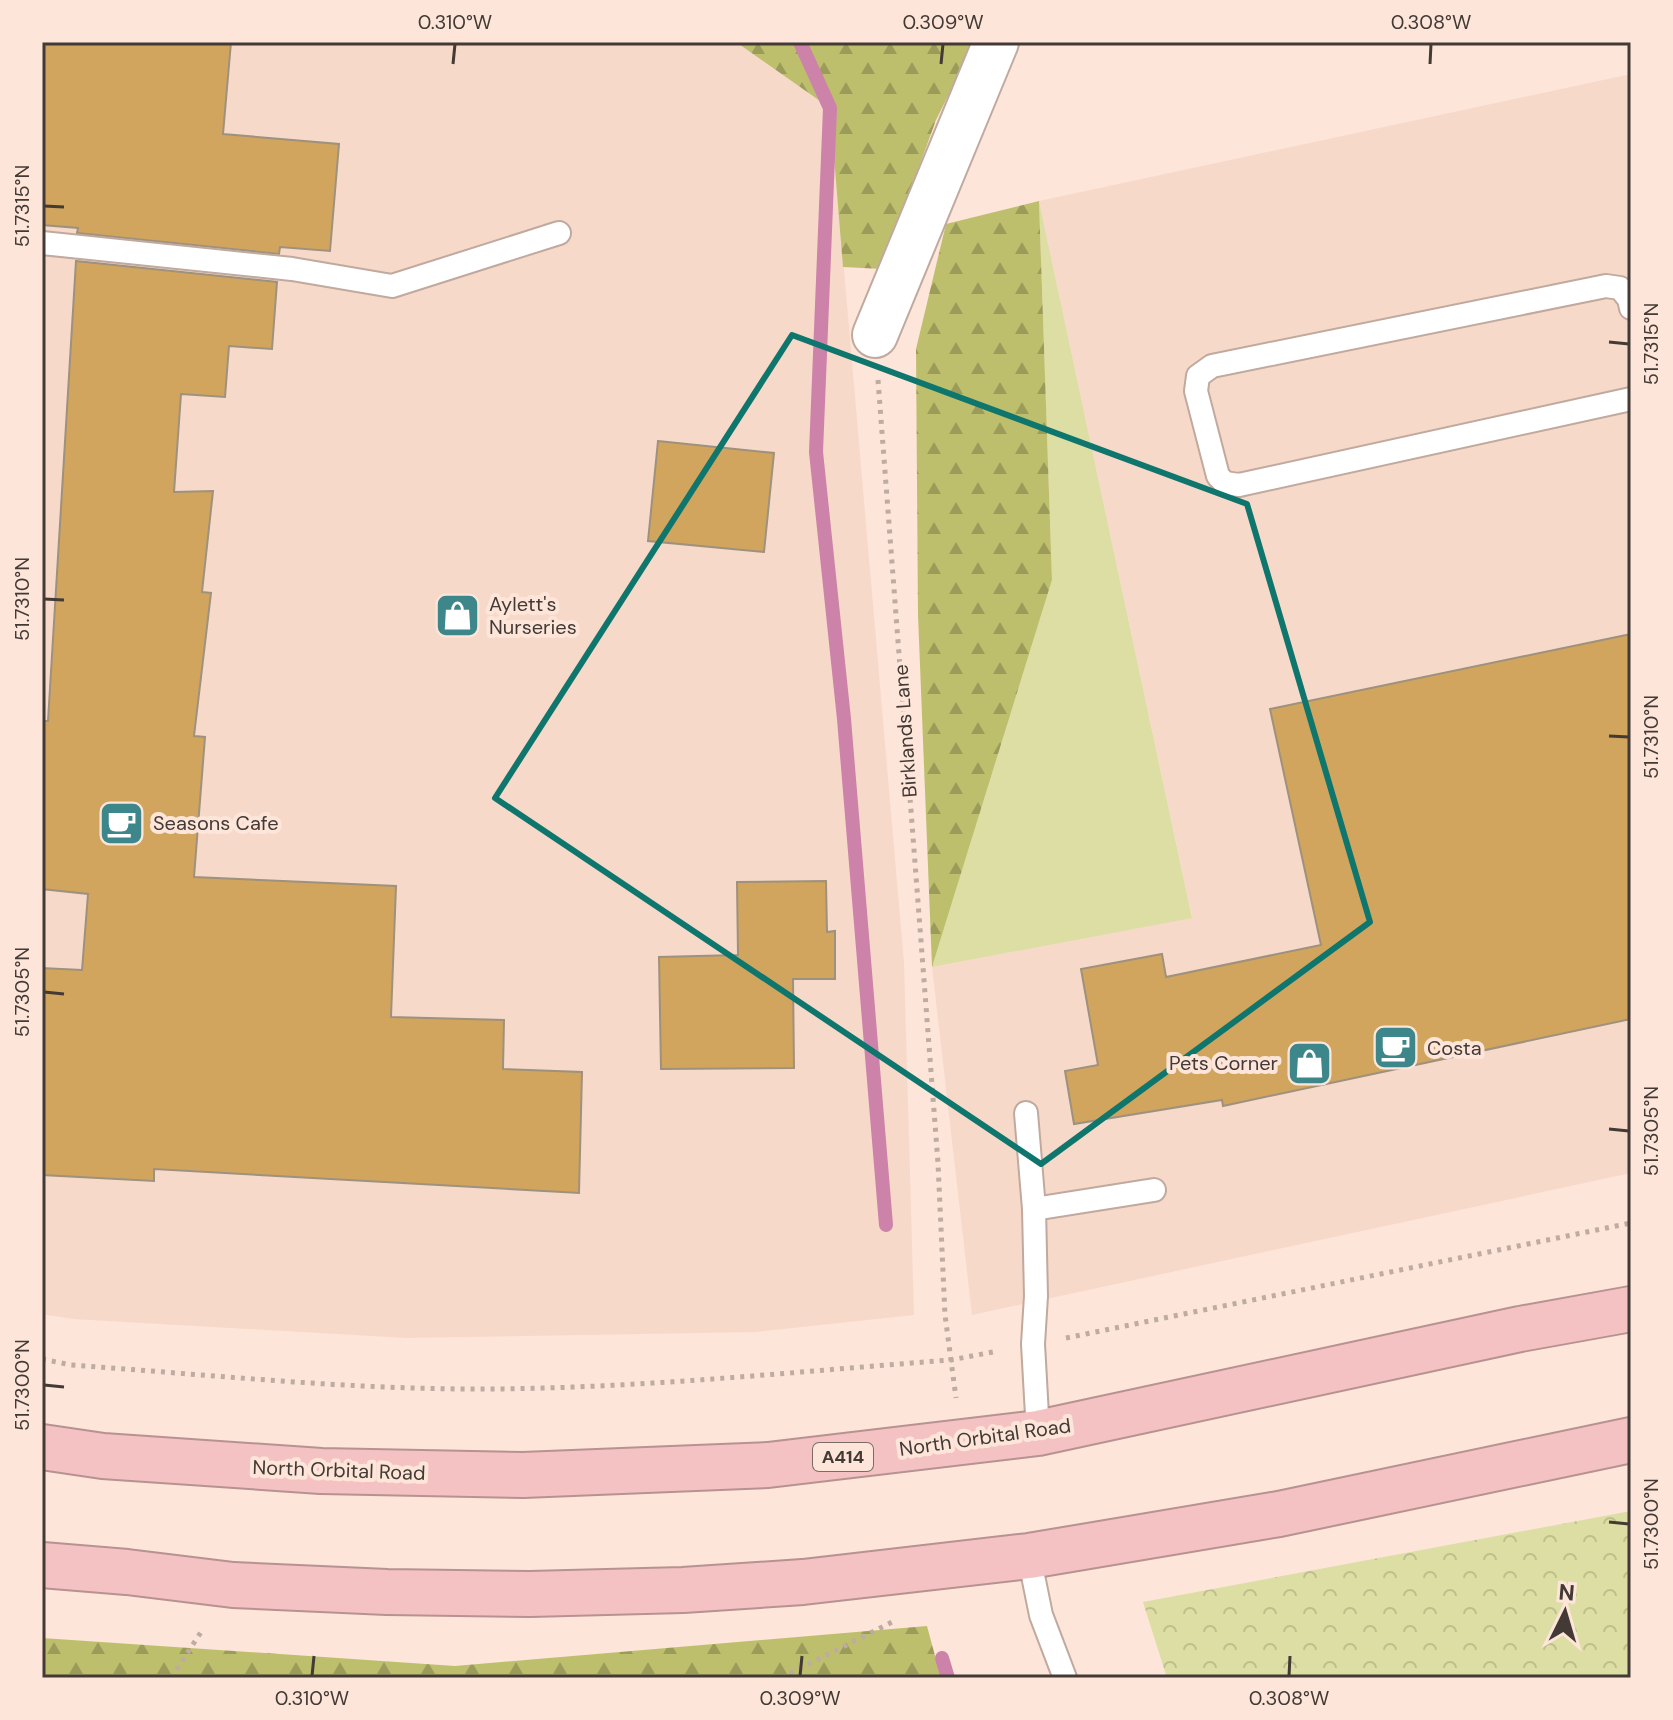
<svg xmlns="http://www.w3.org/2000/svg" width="1673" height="1720" viewBox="0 0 1673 1720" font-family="'DM Sans',sans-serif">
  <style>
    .built { fill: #f7d9c9 }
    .grass { fill: #dcdea3 }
    .forest { fill: url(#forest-firs) }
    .park { fill: url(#park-crowns) }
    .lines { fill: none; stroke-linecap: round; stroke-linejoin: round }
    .stream { stroke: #cc82a9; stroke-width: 14 }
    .building { fill: #d1a55d; stroke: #9e917e; stroke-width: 2 }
    .lane-casing { stroke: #c0a99e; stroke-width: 26 }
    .street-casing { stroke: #c0a99e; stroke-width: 48 }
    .highway-casing { stroke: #b79291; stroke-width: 48 }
    .path { stroke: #beaba2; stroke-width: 5; stroke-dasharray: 4 6; stroke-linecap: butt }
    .lane { stroke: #fff; stroke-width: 22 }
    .street { stroke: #fff; stroke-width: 44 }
    .highway { stroke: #f5c2c3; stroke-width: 44 }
    .marked { fill: none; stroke: #0f766e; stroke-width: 6; stroke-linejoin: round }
    .ticks { fill: none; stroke: #433a35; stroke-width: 3 }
    .labels { text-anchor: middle; stroke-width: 8; stroke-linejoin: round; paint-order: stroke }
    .shield { fill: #fde5d9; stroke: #7b6d66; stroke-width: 2 }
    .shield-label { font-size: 18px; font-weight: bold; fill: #433a35 }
    .poi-label { font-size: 20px; fill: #433a35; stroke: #fde5d9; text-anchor: start }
    .street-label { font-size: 20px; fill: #433a35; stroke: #fde5d9 }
    .neatline { fill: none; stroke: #433a35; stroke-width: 3 }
    .ticks-label { font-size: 20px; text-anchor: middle; fill: #433a35 }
  </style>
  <defs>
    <pattern id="forest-firs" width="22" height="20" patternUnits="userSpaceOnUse" patternTransform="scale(2)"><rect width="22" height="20" fill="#bebf6d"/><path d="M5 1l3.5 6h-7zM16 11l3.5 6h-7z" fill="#9c9c5a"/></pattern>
    <pattern id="park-crowns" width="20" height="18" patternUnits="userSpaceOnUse" patternTransform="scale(2)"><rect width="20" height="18" fill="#dcdea3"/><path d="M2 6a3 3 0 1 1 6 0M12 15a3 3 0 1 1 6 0" fill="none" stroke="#bebf8d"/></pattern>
  </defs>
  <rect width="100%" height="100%" fill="#fde5d9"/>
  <g class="built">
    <polygon points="42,42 736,42 830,108 904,963 914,1315 756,1332 407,1338 73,1319 42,1314"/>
    <polygon points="1631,74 1631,1173 972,1315 932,967 1192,917 1039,201"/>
  </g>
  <polygon class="grass" points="1039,201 1192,918 932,967 1052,580"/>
  <g class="forest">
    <polygon points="736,42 975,42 936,120 882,269 843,267 830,108"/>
    <polygon points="1039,201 1052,580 932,967 918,615 916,349 946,224"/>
    <polygon points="927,1626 941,1678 42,1678 42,1638 455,1666"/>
  </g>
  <polygon class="park" points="1631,1511 1631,1678 1167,1678 1143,1602"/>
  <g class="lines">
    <g class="stream">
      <polyline points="800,42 830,108 816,452 844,719 886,1225"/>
      <polyline points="942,1658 948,1678"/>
    </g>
  </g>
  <g class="building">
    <polygon points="42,42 231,42 223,134 339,144 330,251 280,247 279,254 77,233 78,228 42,225"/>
    <polygon points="76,261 277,282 272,349 229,346 225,397 181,394 174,492 213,491 202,592 211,593 194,736 205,737 194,877 396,886 391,1017 504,1020 503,1069 582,1072 579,1193 154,1169 154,1181 42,1175 42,968 82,970 88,894 42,889 42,721 48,721"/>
    <polygon points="658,441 774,453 764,552 648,541"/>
    <polygon points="1631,634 1631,1019 1223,1106 1222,1100 1074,1124 1065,1071 1098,1065 1081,969 1162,954 1166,977 1321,945 1270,709"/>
    <polygon points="826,881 827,932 835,931 835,979 793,979 794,1068 661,1069 659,957 738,955 737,882"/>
  </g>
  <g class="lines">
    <defs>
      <g id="lane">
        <polyline points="42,243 292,269 392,286 559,233"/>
        <polyline points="1631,308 1629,299 1620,288 1606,286 1212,366 1198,376 1196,391 1218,476 1225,483 1239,485 1631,399"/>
        <polyline points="1026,1113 1034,1209 1036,1296 1033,1344 1038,1433"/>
        <polyline points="1034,1209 1154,1190"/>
        <polyline points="1029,1556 1041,1615 1065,1678"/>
      </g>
      <polyline id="street" points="875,335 996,42"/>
      <g id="highway">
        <polyline points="42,1447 103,1456 321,1471 523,1475 768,1465 1038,1433 1520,1329 1631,1309"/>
        <polyline points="42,1565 127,1572 233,1585 387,1592 530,1594 683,1590 803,1582 1029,1556 1279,1514 1631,1440"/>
      </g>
    </defs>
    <use href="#lane" class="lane-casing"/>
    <use href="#street" class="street-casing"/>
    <use href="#highway" class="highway-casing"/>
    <g class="path">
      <polyline points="878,380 938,1163 945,1315 956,1398"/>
      <polyline points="1066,1338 1631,1223"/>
      <path d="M42 1359 71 1365C201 1374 332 1388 463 1389 626 1390 789 1372 951 1360L998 1351"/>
      <polyline points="171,1678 203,1629"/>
      <polyline points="781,1678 894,1621"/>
    </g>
    <use href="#lane" class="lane"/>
    <use href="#street" class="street"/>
    <use href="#highway" class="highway"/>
  </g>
  <path class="marked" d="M792 335 1247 504 1370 922 1041 1164 495 798Z"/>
  <path class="ticks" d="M453 64 455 44M941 64 943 44M1430 64 1431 44M44 206 64 207M1609 342 1629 344M44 599 64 600M1609 736 1629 737M44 992 64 994M1609 1129 1629 1131M44 1385 64 1387M1609 1522 1629 1524M312 1676 314 1656M800 1676 802 1656M1289 1676 1290 1656"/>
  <defs>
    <symbol id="shop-square" viewBox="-11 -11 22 22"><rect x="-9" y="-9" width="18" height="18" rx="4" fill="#3d868a" stroke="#fde5d9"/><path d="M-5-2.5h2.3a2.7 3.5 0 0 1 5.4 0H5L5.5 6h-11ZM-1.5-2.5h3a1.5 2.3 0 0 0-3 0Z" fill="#fff"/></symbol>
    <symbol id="cafe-square" viewBox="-11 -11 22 22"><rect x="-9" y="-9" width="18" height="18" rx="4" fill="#3d868a" stroke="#fde5d9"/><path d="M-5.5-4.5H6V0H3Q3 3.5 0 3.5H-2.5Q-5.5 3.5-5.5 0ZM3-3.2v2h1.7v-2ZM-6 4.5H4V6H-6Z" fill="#fff"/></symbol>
  </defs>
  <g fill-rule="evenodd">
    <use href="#shop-square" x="432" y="590" width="51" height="51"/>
    <use href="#cafe-square" x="96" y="798" width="51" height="51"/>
    <use href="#cafe-square" x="1370" y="1022" width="51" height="51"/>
    <use href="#shop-square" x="1284" y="1038" width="51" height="51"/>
  </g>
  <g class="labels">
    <rect class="shield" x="813" y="1443" width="60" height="28" rx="6"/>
    <g class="shield-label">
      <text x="843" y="1463">A414</text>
    </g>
    <g class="poi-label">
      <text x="489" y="611">Aylett's<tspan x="489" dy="23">Nurseries</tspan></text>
      <text x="153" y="830">Seasons Cafe</text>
      <text x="1427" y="1055">Costa</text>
      <text x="1278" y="1070" text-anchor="end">Pets Corner</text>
    </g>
    <g class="street-label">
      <text transform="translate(905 731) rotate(-94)" y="7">Birklands Lane</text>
      <text transform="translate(985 1437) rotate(-8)" y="7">North Orbital Road</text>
      <text transform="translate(339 1470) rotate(2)" y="7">North Orbital Road</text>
    </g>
  </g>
  <rect width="1673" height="1720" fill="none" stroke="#fde5d9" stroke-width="88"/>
  <g transform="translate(1565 1612) rotate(5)" stroke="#fde5d9" stroke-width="6" paint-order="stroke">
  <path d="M0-6L14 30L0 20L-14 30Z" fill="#433a35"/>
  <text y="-12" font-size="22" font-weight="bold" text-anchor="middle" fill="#433a35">N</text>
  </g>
  <rect x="44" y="44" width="1585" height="1632" class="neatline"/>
  <g class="ticks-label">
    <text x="455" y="29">0.310°W</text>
    <text x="943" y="29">0.309°W</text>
    <text x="1431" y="29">0.308°W</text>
    <text transform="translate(22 206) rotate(-90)" y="7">51.7315°N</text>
    <text transform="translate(1651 344) rotate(-90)" y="7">51.7315°N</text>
    <text transform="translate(22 599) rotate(-90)" y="7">51.7310°N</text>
    <text transform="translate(1651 737) rotate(-90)" y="7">51.7310°N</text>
    <text transform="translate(22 992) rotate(-90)" y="7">51.7305°N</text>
    <text transform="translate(1651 1131) rotate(-90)" y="7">51.7305°N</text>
    <text transform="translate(22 1385) rotate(-90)" y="7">51.7300°N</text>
    <text transform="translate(1651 1524) rotate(-90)" y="7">51.7300°N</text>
    <text x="312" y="1705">0.310°W</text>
    <text x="800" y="1705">0.309°W</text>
    <text x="1289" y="1705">0.308°W</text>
  </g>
</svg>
